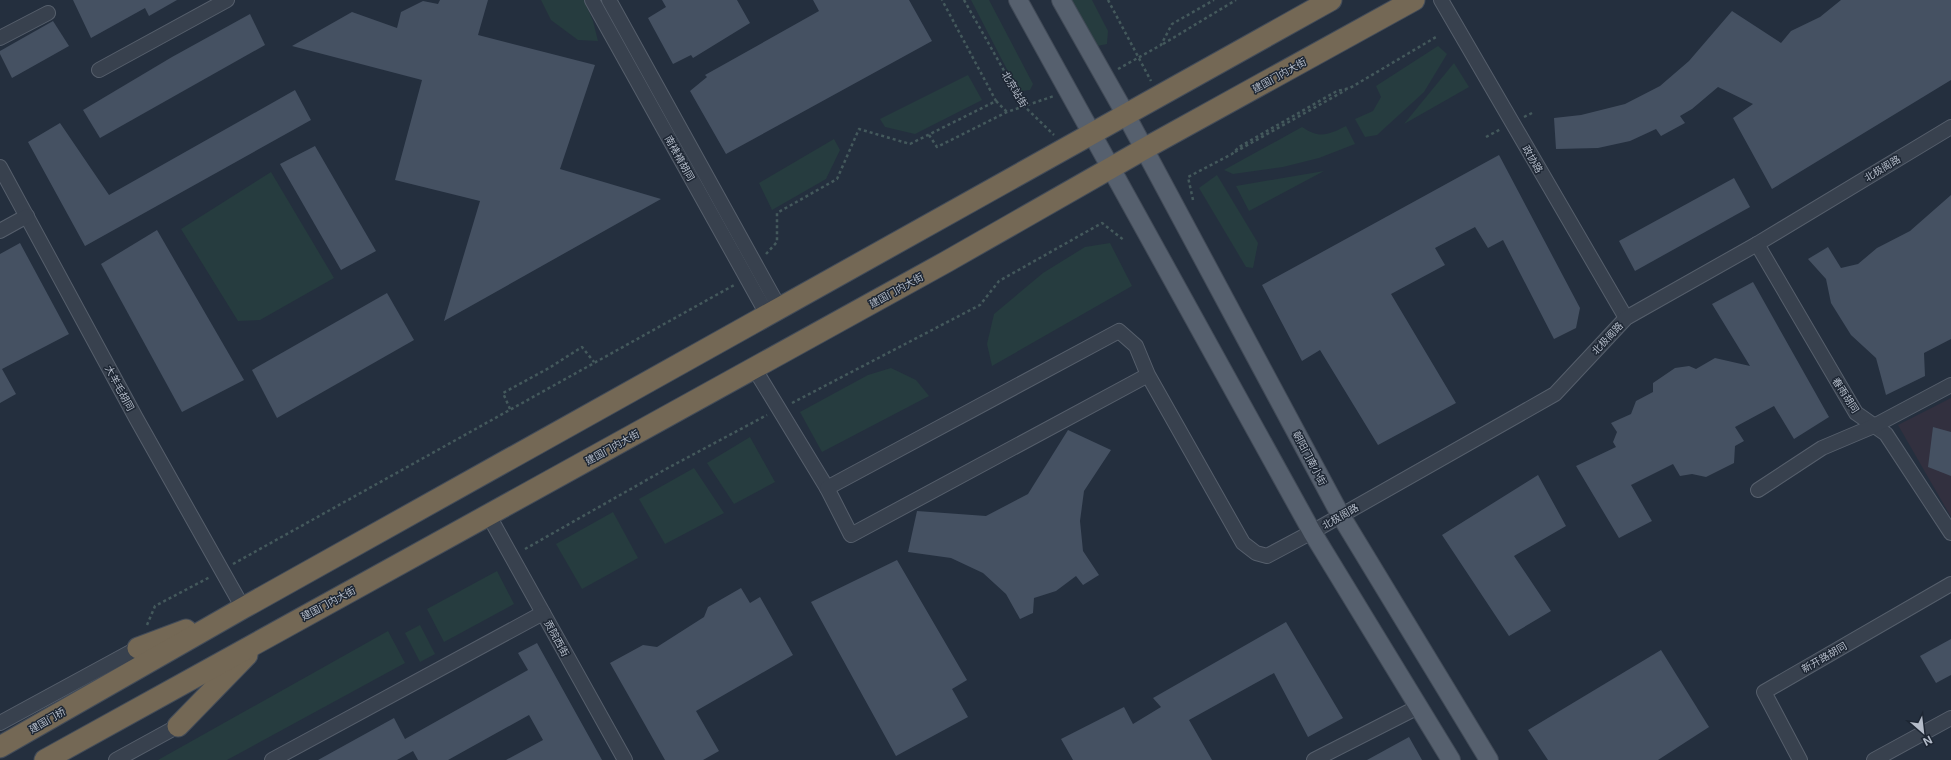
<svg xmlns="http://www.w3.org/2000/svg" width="1951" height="760" viewBox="0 0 1951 760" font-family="Inter,'Noto Sans SC',sans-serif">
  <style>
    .medical { fill: #32303f }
    .green { fill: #263c3f }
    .building { fill: #455162 }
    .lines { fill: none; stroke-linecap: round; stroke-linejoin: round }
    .minor-casing { stroke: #565f6c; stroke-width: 16 }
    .major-casing { stroke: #414a57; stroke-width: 20 }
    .highway-casing { stroke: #434c59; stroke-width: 23 }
    .path { stroke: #44595c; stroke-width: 2.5; stroke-dasharray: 3 3; stroke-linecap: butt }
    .minor { stroke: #38414e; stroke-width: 14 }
    .major { stroke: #56606e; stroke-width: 18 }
    .highway { stroke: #746855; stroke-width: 21 }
    .labels { text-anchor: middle; stroke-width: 3; stroke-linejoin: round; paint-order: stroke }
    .street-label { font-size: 10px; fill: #b4bcc9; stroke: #1d2633 }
  </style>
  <rect width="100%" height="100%" fill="#242f3e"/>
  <polygon class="medical" points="1951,398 1951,517 1898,425"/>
  <g class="green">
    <polygon points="541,0 584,0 593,21 598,41 578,40 551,20"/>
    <polygon points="971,0 989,0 1033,84 1030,90 1021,91 1015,85"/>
    <polygon points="1071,0 1092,0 1108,31 1107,44 1097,46"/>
    <polygon points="1438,46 1447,54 1424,92 1377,135 1365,137 1355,119 1373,111 1381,97 1376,86"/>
    <polygon points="1454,63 1469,87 1404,124"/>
    <polygon points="968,75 982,100 915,134 885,127 880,119"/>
    <path d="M1346 126 1355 144 1319 158 1283 167 1233 174 1224 170 1302 127C1320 139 1328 135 1346 126Z"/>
    <polygon points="834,139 840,150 826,179 772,210 759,183"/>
    <polygon points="1324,171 1249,211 1236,186"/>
    <polygon points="271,172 334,278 260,320 238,321 181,229"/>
    <polygon points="1217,175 1258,243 1253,268 1246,267 1199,188"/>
    <polygon points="1110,243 1132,286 992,366 987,344 994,314 1043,273 1085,247"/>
    <polygon points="891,368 916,380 929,396 822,452 800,412 868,375"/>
    <polygon points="750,437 775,482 734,504 707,463"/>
    <polygon points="694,468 724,513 665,544 639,499"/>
    <polygon points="613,512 638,558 582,589 556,544"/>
    <polygon points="497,571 514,604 444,642 427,609"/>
    <polygon points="420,625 435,654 420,662 405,633"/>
    <polygon points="388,631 405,663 227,760 158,760"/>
  </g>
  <g class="building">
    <polygon points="73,0 177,0 149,16 145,8 91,38"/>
    <polygon points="440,0 488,0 478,35 595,65 560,169 661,199 444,321 480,201 395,180 422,80 292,46 352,12 397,28 401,12 423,1 438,4"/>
    <polygon points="662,0 737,0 750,23 693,58 691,55 673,64 648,18 666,7"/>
    <polygon points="813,0 909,0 932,41 726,154 690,91 707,77 705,75 819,11"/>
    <polygon points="1841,0 1951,0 1951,80 1772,189 1733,118 1753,104 1718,87 1692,109 1680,116 1685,123 1661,136 1656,129 1630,141 1598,148 1556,149 1554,118 1581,115 1625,104 1660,86 1689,61 1732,11 1781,43 1791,31 1820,17"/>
    <polygon points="250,14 265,45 100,138 83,110 172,57"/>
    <polygon points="53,21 69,46 12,78 0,54 0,51"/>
    <polygon points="295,90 311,120 85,246 28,142 60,123 109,195"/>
    <polygon points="315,146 376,251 341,270 280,164"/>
    <polygon points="1499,155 1580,308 1576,328 1554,339 1503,240 1488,248 1475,227 1435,248 1445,265 1391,294 1456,403 1378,445 1320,350 1302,361 1262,285"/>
    <polygon points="1734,178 1750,207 1635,271 1619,241"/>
    <polygon points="1951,195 1951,339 1924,353 1925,376 1886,395 1876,358 1851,335 1831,303 1826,279 1808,259 1828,247 1841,268 1858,264 1877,248 1910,231"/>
    <polygon points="157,230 244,380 182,412 101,264"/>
    <polygon points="20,243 69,334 2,369 16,394 0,403 0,254"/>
    <polygon points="1753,282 1829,417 1794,439 1774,406 1735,427 1744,441 1735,446 1734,463 1706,477 1692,474 1680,476 1673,464 1631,485 1652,521 1619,538 1576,466 1616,447 1613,442 1617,432 1611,423 1631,414 1636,401 1653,392 1653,383 1675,368 1689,366 1696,369 1715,358 1750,366 1712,304"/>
    <polygon points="387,293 414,340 277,418 252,370"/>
    <polygon points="1933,427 1951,432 1951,476 1928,467"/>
    <polygon points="1068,430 1111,450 1084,491 1080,521 1083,551 1099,575 1083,585 1076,576 1056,591 1034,598 1033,613 1020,619 1006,594 983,573 951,558 908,552 917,511 986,516 1028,494"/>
    <polygon points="1538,475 1566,526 1514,556 1551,611 1509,636 1442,535"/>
    <polygon points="897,560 967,680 952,689 968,717 896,756 811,602"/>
    <polygon points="741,588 750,603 760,597 793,655 696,711 719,751 703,760 665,760 610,663 643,645 657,647 704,617 708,607"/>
    <polygon points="1286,622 1343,718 1308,737 1274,673 1189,720 1212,760 1073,760 1061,739 1124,707 1133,724 1161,707 1153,698"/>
    <polygon points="1951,639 1951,675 1936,683 1920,656"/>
    <polygon points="537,643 602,760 506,760 543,740 529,715 448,760 418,760 413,751 397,760 318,760 394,718 405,739 528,670 518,653"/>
    <polygon points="1661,650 1709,727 1658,760 1548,760 1528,730"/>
    <polygon points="1409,737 1422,760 1367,760"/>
  </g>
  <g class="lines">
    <defs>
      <g id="minor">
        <polyline points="592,0 768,316"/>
        <polyline points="609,0 780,309"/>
        <polyline points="1441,0 1626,318"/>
        <polyline points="0,38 48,13"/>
        <polyline points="99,70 227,0"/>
        <polyline points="0,167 136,418 243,608"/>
        <polyline points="0,231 27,216"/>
        <polyline points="1757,244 1856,413 1886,434 1951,533"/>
        <polyline points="754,368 827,488"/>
        <polyline points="1148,375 851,535 827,488 1119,331 1136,346 1148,375 1243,543 1256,553 1267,556 1312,532 1555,394 1626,318 1757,244 1951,127"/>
        <polyline points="1758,490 1822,448 1874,426 1951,385"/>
        <polyline points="489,516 625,760"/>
        <polyline points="0,723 138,648"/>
        <polyline points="116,760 178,726"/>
        <polyline points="272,760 543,613"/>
        <polyline points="1314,760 1418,707"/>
        <polyline points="1800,760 1764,692 1951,584"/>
        <polyline points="1874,760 1951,718"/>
      </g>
      <g id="major">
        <polyline points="1018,0 1312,532 1451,760"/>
        <polyline points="1061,0 1126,115 1341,516 1489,760"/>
      </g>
      <g id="highway">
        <polyline points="138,648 186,630"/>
        <polyline points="178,726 247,655"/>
        <polyline points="0,747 243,608 1331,0"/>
        <polyline points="45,760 946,262 1144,149 1414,0"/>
      </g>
    </defs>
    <use href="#minor" class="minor-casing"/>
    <use href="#major" class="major-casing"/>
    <use href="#highway" class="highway-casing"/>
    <g class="path">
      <polyline points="964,0 1024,106 1054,135"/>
      <polyline points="1108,0 1151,81"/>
      <polyline points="1163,44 1236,0"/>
      <polyline points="1118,69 1161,45 1172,24 1214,0"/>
      <polyline points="996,101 1007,112"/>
      <polyline points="1524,117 1532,113"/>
      <polyline points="929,135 937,147 1007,112 1054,96"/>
      <polyline points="1486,137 1501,129"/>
      <polyline points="1235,152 1346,90"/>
      <polyline points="1193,200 1188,177 1232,154 1239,147 1337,91 1350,88 1436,37"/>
      <polyline points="766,254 777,242 777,213 837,179 859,129 910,144 996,101 942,0"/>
      <polyline points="792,403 980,305 999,281 1102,223 1125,241"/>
      <polyline points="510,409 503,393 549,368 582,347 594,362"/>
      <polyline points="525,549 666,469 767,415"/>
      <polyline points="233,564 736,284"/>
      <polyline points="147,625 155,606 210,577"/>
    </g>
    <use href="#minor" class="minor"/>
    <use href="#major" class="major"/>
    <use href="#highway" class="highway"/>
  </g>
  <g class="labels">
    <g class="street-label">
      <text transform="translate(1279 75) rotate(-29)" y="4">建国门内大街</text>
      <text transform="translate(1015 89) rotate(59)" y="4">北京站街</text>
      <text transform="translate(680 158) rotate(61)" y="4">南裱褙胡同</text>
      <text transform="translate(1533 159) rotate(60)" y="4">政协路</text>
      <text transform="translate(1882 168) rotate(-31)" y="4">北极阁路</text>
      <text transform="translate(896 290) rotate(-29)" y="4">建国门内大街</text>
      <text transform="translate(1607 338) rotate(-47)" y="4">北极阁路</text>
      <text transform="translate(120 388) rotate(62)" y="4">大羊毛胡同</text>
      <text transform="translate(1846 395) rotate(57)" y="4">春雨胡同</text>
      <text transform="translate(612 447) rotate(-29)" y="4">建国门内大街</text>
      <text transform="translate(1310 458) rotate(62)" y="4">朝阳门南小街</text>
      <text transform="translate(1340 516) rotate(-30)" y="4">北极阁路</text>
      <text transform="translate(328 603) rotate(-28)" y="4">建国门内大街</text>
      <text transform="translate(557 638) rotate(61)" y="4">贡院西街</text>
      <text transform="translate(1824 657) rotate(-30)" y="4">新开路胡同</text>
      <text transform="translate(47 720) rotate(-30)" y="4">建国门桥</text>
    </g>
  </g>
  <g transform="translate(1923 732) rotate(152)" stroke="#1d2633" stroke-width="3" paint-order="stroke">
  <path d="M0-3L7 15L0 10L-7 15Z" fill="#b4bcc9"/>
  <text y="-6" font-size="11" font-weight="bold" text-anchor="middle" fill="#b4bcc9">N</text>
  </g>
</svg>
